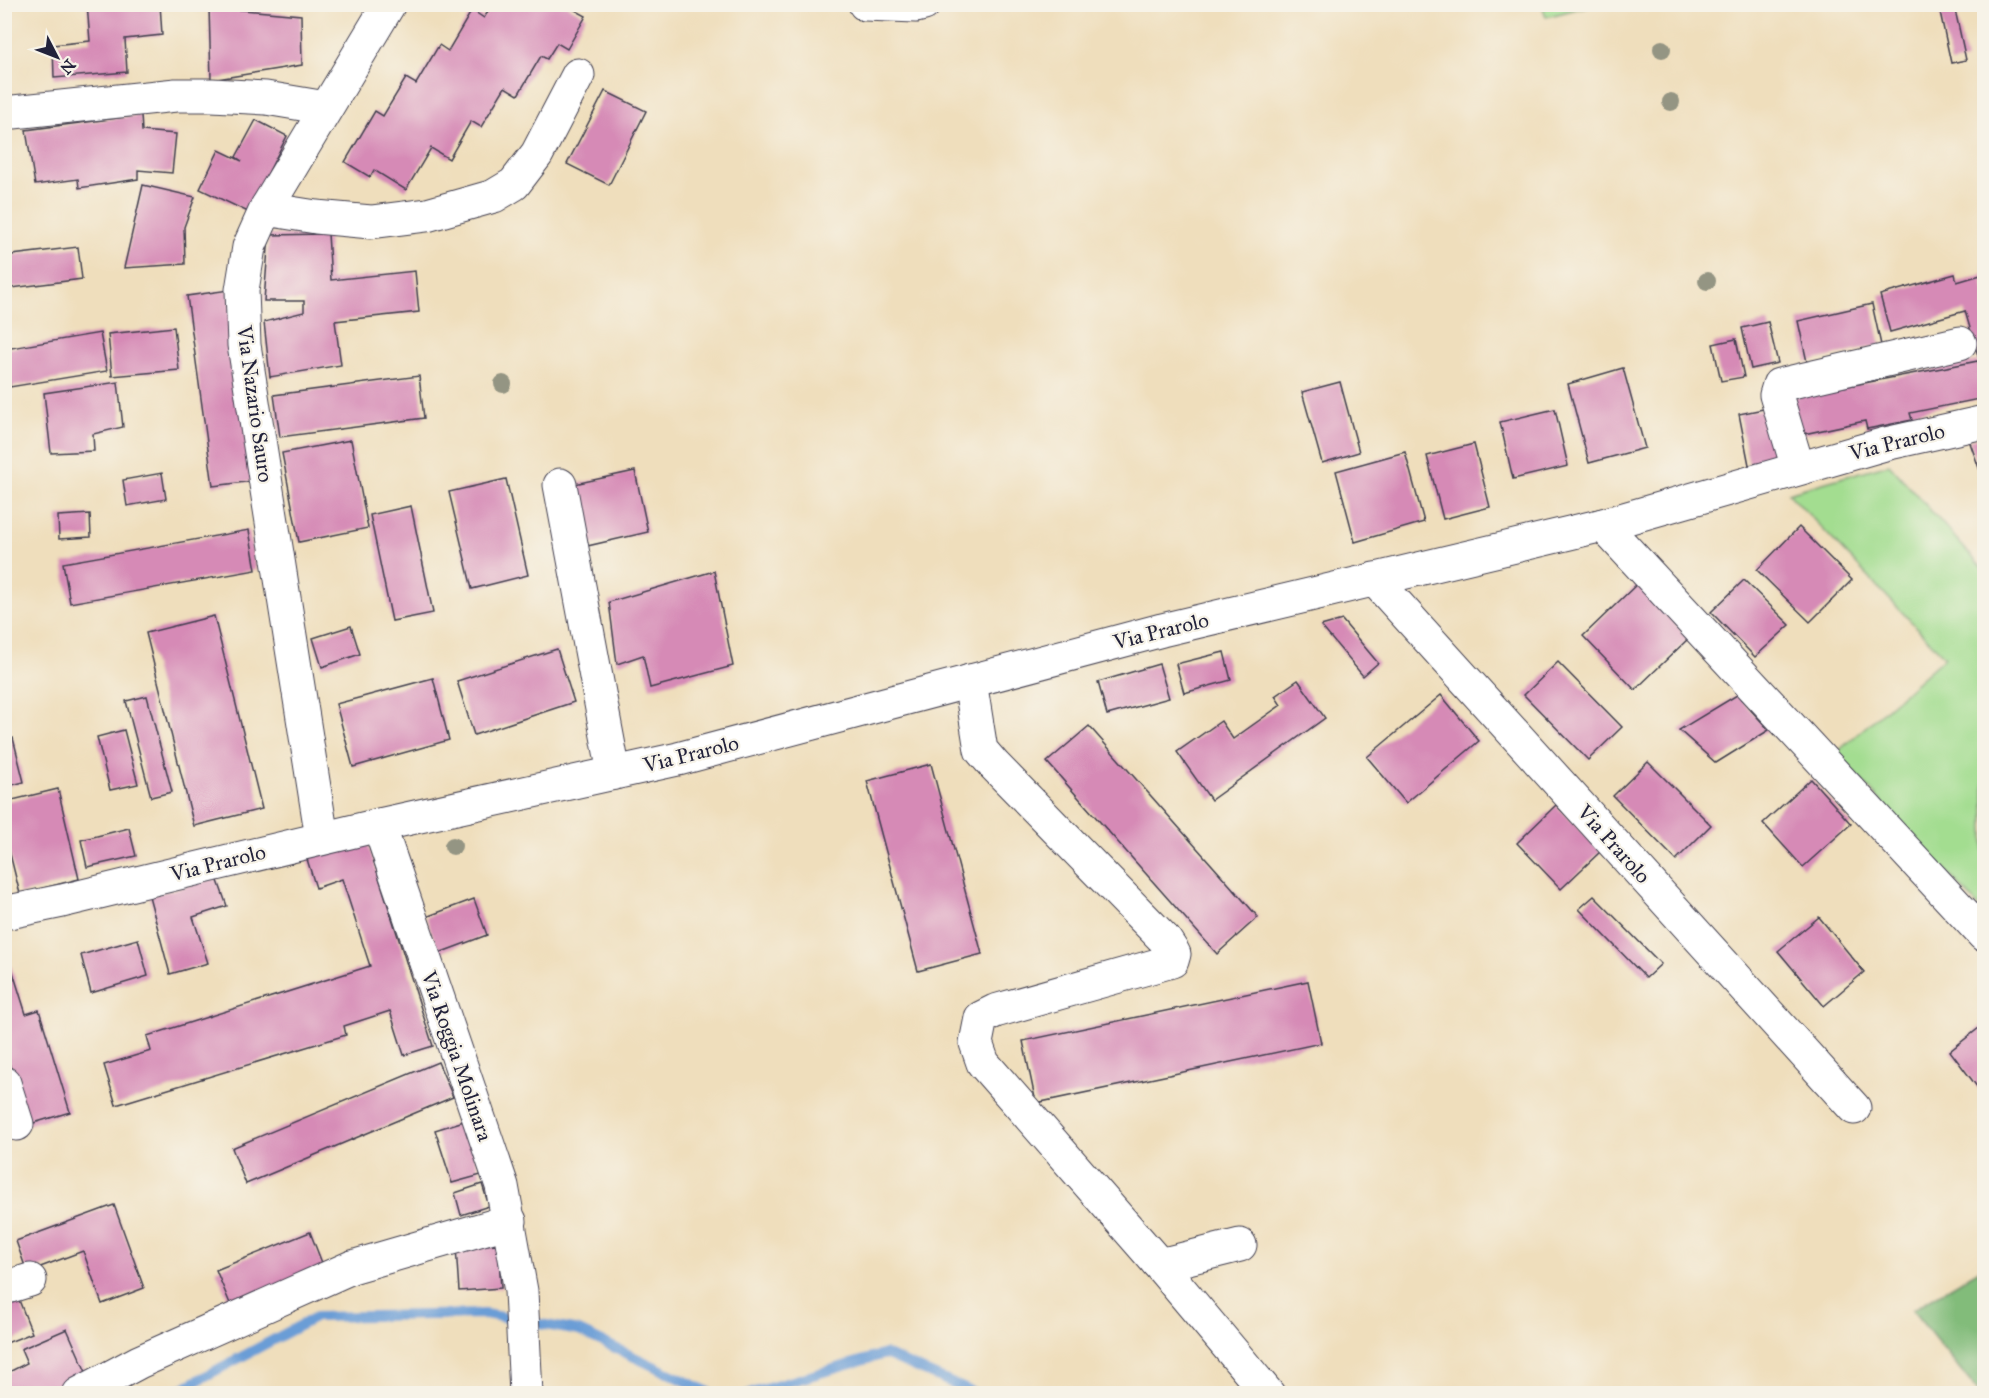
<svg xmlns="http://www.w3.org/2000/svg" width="1989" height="1398" viewBox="0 0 1989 1398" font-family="'IM FELL Great Primer',serif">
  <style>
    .green { fill: #a3dd90; stroke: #628066; stroke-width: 1.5 }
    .forest { fill: #82bc7a; stroke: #526f5a; stroke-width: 1.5 }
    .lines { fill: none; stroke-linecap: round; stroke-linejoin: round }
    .stream { stroke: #6b9dd6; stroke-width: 10 }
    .building { fill: #d68ab6 }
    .minor-casing { stroke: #413e4e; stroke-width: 35 }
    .minor { stroke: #fff; stroke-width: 33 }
    .tree { fill: #949583 }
    .labels { text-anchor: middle; stroke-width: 4.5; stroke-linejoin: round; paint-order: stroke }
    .street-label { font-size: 21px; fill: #22223b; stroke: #f7f3e8 }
  </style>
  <rect width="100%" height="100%" fill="#f7f3e8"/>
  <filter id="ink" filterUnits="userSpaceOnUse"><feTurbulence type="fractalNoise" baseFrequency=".0167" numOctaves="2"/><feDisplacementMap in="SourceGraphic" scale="12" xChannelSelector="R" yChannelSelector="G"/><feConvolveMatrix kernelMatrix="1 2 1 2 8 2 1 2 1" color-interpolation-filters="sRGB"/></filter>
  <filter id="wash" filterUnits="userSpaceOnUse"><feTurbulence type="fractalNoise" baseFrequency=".008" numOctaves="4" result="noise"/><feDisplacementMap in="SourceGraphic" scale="24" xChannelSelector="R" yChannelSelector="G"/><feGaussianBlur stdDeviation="1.35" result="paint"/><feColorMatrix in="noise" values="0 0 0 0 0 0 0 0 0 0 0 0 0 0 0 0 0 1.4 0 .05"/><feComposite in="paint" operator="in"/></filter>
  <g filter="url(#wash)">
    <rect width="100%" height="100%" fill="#efdebc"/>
    <g class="green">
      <polygon points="1542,5 1542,4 1592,5 1546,17"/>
      <polygon points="1889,464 1984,570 1984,912 1836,753 1945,657 1788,493"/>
    </g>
    <polygon class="forest" points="1984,1267 1984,1393 1980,1394 1912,1310"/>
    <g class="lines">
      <g class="stream">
        <polyline points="172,1394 316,1317 485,1314 579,1331 713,1394"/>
        <polyline points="748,1394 885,1354 977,1394"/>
      </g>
    </g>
    <g id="blocks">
      <g class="building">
        <polygon points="87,4 160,4 162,35 125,39 127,72 54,78 53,45 90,41"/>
        <polygon points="492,5 566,5 586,16 567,49 557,43 547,59 541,56 518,95 505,87 481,127 471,121 449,159 431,148 406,190 374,170 370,177 345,162 375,111 383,116 406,78 416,84 439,45 448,51 472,10 484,18"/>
        <polygon points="1948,5 1954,5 1966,60 1951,63 1939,7"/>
        <polygon points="209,7 301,15 302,65 211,80"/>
        <polygon points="605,91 646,111 609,185 567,164"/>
        <polygon points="141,115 142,131 176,134 172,173 138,170 138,179 79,188 78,179 35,185 26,130"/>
        <polygon points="256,120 287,136 248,212 200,189 219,150 242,161 236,157"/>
        <polygon points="143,185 195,197 184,227 185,264 124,268"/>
        <polygon points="328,234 331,280 415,271 419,312 335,321 341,365 270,377 264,322 304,312 304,301 264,301 269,235"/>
        <polygon points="78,247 82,279 4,289 4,256"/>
        <polygon points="1955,274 1957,282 1984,274 1984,358 1979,359 1965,311 1890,332 1880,295"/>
        <polygon points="229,290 253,481 213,486 187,296"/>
        <polygon points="1872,304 1881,345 1807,362 1798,321"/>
        <polygon points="1768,322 1778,363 1751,369 1742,328"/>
        <polygon points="174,327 179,370 112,376 108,334"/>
        <polygon points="100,333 107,371 10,387 5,349"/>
        <polygon points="1736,339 1744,377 1721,381 1713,344"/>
        <polygon points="1978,361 1984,398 1910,413 1912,420 1867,429 1865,421 1799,435 1792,397"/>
        <polygon points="1623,368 1645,448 1589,463 1568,384"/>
        <polygon points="419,376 424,418 280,437 274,395"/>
        <polygon points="118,382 123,427 93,434 94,451 51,453 44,393"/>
        <polygon points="1340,382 1359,452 1322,463 1302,392"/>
        <polygon points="1773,407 1783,458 1749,465 1739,414"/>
        <polygon points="1555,409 1568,466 1513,479 1500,422"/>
        <polygon points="1984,435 1984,482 1969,440"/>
        <polygon points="351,440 368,528 299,542 282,453"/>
        <polygon points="1474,444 1490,507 1443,519 1427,456"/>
        <polygon points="1405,452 1424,522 1355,542 1336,471"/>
        <polygon points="635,471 648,532 583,547 570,485"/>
        <polygon points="162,473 166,499 127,506 123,480"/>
        <polygon points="506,479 528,575 472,589 449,492"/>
        <polygon points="411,506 433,613 392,621 370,515"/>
        <polygon points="90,514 91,537 59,539 58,516"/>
        <polygon points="1799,527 1852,580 1810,622 1757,570"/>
        <polygon points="249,530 256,570 70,603 63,563"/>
        <polygon points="714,571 733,666 650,688 643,655 617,664 609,602"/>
        <polygon points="1744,580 1790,625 1755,657 1711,612"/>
        <polygon points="1637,584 1689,638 1635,690 1583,636"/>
        <polygon points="214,616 262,809 194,826 146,633"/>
        <polygon points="1342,620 1378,663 1363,676 1321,626"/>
        <polygon points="351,626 360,654 322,667 313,638"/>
        <polygon points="557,649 574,702 474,735 457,681"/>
        <polygon points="1224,652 1231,680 1184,693 1176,664"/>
        <polygon points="1558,662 1622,727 1588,760 1524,695"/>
        <polygon points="1159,664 1169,698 1107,715 1098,682"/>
        <polygon points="433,678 449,740 353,767 336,704"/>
        <polygon points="1298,680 1325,718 1211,800 1177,752 1221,721 1233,739 1281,705 1275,696"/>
        <polygon points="1441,695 1479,741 1406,803 1367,757"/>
        <polygon points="1737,695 1769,730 1716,763 1679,730"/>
        <polygon points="147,696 172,792 151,797 126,701"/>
        <polygon points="1089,726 1258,917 1217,954 1047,762"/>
        <polygon points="124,730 138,784 110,790 97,737"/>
        <polygon points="13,738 24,782 4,787 4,741"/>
        <polygon points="1648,762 1711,825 1676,860 1613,796"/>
        <polygon points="931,764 982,954 918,971 867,781"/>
        <polygon points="1811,779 1851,824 1803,867 1763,823"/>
        <polygon points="58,789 79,879 20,894 4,830 4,802"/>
        <polygon points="1556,805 1601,851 1561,889 1517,843"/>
        <polygon points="129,828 136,856 87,867 81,840"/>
        <polygon points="366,837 433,1046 404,1055 390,1011 344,1026 346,1035 116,1105 104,1065 151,1051 147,1036 370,966 342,879 316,888 306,856"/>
        <polygon points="217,878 227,906 193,917 208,963 170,974 149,896"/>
        <polygon points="1594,896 1661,964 1646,978 1579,909"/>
        <polygon points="474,899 487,935 439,953 426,917"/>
        <polygon points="1819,917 1864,972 1824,1006 1778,951"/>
        <polygon points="138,939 148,976 91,993 81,955"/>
        <polygon points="11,966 26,1014 39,1010 70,1112 27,1125 5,1049 5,968"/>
        <polygon points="1308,981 1321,1043 1036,1103 1023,1041"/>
        <polygon points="1984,1024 1984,1096 1950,1051"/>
        <polygon points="438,1062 453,1097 246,1184 232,1148"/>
        <polygon points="464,1121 481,1175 452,1183 435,1130"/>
        <polygon points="482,1184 489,1206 461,1215 455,1193"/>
        <polygon points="114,1205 144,1288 102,1304 83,1251 27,1272 16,1241"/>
        <polygon points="310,1232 324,1268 231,1306 216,1270"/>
        <polygon points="498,1244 501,1288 459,1291 456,1247"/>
        <polygon points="15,1290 32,1333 4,1344 4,1295"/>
        <polygon points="67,1329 90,1381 60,1394 5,1394 5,1374 27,1363 21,1349"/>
      </g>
    </g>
  </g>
  <g filter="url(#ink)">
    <use href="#blocks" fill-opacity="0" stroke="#413e4e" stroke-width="1.5"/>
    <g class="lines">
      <defs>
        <g id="minor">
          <polyline points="865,4 916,6 924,4"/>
          <polyline points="4,113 176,95 212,95 266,98 326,108"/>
          <polyline points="267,207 278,211 316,217 371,222 427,215 494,196 514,184 537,154 578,75"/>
          <polyline points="1798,468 1776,395 1779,385 1960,343"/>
          <polyline points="560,485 614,773"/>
          <polyline points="1603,525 1984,935"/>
          <polyline points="1374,579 1854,1108"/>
          <polyline points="970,681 981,750 994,765 1165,940 1174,954 1172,961 995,1011 981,1018 976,1043 983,1063 1157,1262 1168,1263 1240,1245"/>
          <polyline points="379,825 502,1186 521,1291 526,1394"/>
          <polyline points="322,838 244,345 242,290 249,247 267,207 389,4"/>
          <polyline points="4,913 62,901 379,825 678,759 1162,630 1603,525 1885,444 1984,422"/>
          <polyline points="4,1083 17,1124"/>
          <polyline points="1157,1262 1268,1394"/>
          <polyline points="4,1288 30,1280"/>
          <polyline points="79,1394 139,1362 352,1267 510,1221"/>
        </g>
      </defs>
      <use href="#minor" class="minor-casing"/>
      <use href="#minor" class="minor"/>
    </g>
    <g class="tree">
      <circle cx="1662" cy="49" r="9"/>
      <circle cx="1671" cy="102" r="9"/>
      <circle cx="1707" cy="281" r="9"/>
      <circle cx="503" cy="384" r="9"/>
      <circle cx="453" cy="846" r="9"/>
    </g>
  </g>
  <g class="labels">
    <g class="street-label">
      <text transform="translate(255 404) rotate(82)" y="7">Via Nazario Sauro</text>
      <text transform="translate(1897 442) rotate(-14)" y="7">Via Prarolo</text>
      <text transform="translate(1161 631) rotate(-14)" y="7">Via Prarolo</text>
      <text transform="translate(691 754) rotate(-14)" y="7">Via Prarolo</text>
      <text transform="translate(1614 844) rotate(48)" y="7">Via Prarolo</text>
      <text transform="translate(218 863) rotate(-14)" y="7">Via Prarolo</text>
      <text transform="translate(457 1056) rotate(71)" y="7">Via Roggia Molinara</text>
    </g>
  </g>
  <rect width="1989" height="1398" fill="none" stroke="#f7f3e8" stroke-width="24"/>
  <g transform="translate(57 57) rotate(132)" stroke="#f7f3e8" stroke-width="4.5" paint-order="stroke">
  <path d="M0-4.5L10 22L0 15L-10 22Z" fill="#22223b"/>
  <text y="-9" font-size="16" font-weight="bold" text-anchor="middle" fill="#22223b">N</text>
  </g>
</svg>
